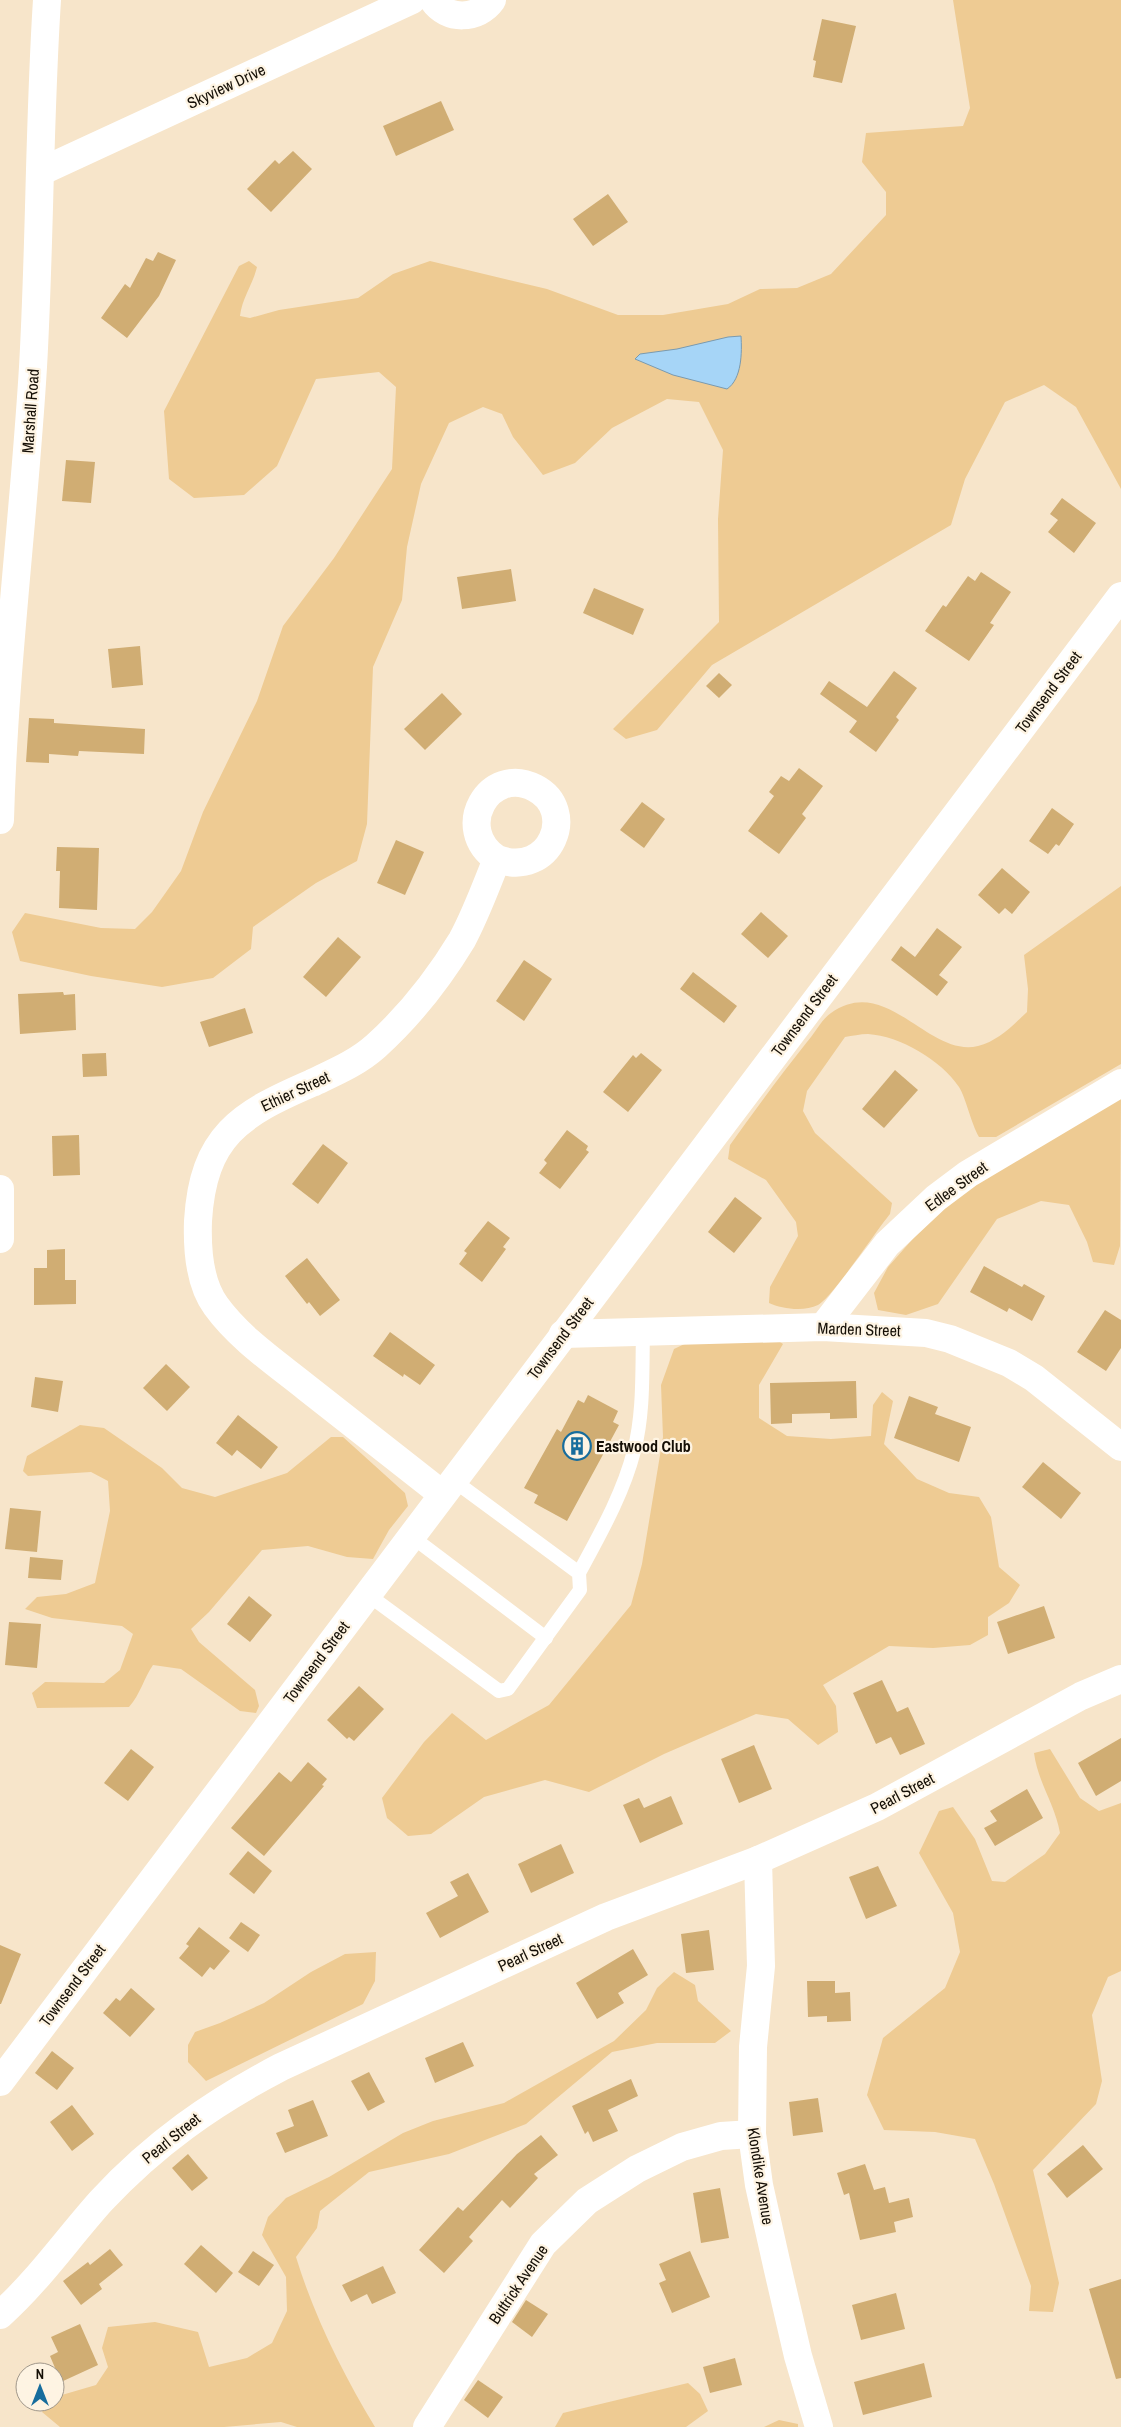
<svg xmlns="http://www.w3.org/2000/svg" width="1121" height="2427" viewBox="0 0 1121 2427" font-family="'Archivo Narrow',sans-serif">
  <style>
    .green { fill: #eecb93 }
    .water { fill: #a6d5f7; stroke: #7a9aaf }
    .building { fill: #d0ad73 }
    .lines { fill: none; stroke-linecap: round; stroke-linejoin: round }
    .lane { stroke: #fff; stroke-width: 14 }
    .street { stroke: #fff; stroke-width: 28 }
    .secondary { stroke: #fff; stroke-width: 28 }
    .labels { text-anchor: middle; stroke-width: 4.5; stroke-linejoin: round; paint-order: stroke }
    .street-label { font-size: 16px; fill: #150f06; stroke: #fef4e3 }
    .poi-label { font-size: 16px; font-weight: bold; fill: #150f06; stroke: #fef4e3; text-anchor: start }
  </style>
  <rect width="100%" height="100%" fill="#f7e5ca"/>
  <g class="green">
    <path d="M953 0H1121V489L1076 407 1044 385 1005 402 965 479 951 525 712 665 657 730 626 739 613 729 719 622 718 519 723 450 699 402 667 399 612 428 575 463 543 475 513 437 502 414 483 407 449 423 421 484 407 547 402 600 373 667 367 824 357 861 316 883 253 927 251 949 213 978 162 987 91 976 20 961 12 932 25 913 101 928 135 929 152 912 181 871 203 812 257 701 283 626 334 558 392 469 396 387 379 372 316 379 277 466 244 495 194 498 169 479 164 411 239 266 249 261 257 267C253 284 242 298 240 316L250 318 279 310 358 298 393 274 430 261 547 289 618 315H663L728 304 760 289 797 288 831 274 886 215V192L862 162 866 133 963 126 970 108Z"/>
    <path d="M1121 886V1064L996 1137H979C971 1123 966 1098 959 1087 941 1060 900 1036 868 1034 860 1034 852 1036 845 1037L807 1091 803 1111 815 1133 892 1203 890 1214C876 1231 832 1298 818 1305 804 1312 782 1309 769 1303L770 1287 798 1236 796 1222 766 1180 728 1159 730 1145C755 1110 780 1076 807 1042 815 1033 822 1019 831 1013 887 973 928 1058 978 1046 998 1041 1012 1026 1027 1012L1028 989 1024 955Z"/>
    <polygon points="1121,1096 1120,1246 1114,1265 1093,1262 1087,1242 1069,1205 1041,1201 997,1219 938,1304 906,1315 878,1310 874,1293 888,1267 940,1208 995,1168"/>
    <polygon points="771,1336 783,1344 759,1385 759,1418 787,1436 831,1439 871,1436 873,1405 882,1392 893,1401 884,1444 917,1479 949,1493 979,1497 991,1517 999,1567 1020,1585 1009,1603 988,1617 988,1635 970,1645 933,1648 889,1646 823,1685 836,1706 838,1732 818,1745 788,1719 756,1714 664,1754 589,1792 545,1780 484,1797 431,1834 408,1836 387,1818 382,1798 424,1742 452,1713 486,1740 549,1705 631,1605 642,1564 663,1437 661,1385 674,1349 697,1338"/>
    <path d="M80 1425 104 1428 162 1468 182 1488 215 1497 287 1473 331 1437H343L405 1493 408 1506 389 1530 373 1559 347 1557 308 1546 262 1550 209 1612 191 1629 199 1642 255 1690 259 1706 256 1713 240 1711 181 1669 153 1665C144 1678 140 1695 129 1707L37 1708 32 1693 45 1682 104 1683 120 1670 133 1634 122 1626 52 1618 25 1609 37 1597 66 1594 95 1583 110 1511 108 1481 91 1472 28 1476 23 1471 27 1456Z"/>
    <path d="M1050 1749 1080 1798 1099 1811 1121 1803V1971L1108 1977 1092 2015 1102 2081 1096 2104 1033 2170 1059 2283 1053 2312 1029 2311 1031 2286 994 2184 975 2139 935 2132 884 2130 867 2095 883 2038 945 1988 960 1952 953 1913 919 1853 939 1811 953 1807 975 1839 992 1881 1005 1882 1045 1854 1060 1833C1055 1804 1038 1783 1034 1753Z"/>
    <polygon points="376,1952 375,1981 363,2004 206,2081 188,2062 188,2045 195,2032 220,2023 264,2003 311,1972 345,1954"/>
    <path d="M674 1972 695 1985 698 2001 731 2031 715 2043H657L612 2052 526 2124 449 2154 369 2172 320 2211 317 2228 296 2257C314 2316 343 2374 375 2427H297L281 2422 224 2427H60L42 2412 49 2402H55V2397L96 2385 108 2367 102 2348 108 2327 155 2322 198 2332 209 2367 247 2358 272 2343 287 2311 286 2277 262 2235 268 2217 286 2198 329 2177 403 2133 433 2121 504 2103 614 2041 646 2010 657 1988Z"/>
    <polygon points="688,2383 700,2394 708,2411 686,2427 555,2427 563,2413"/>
    <polygon points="779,2420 798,2424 798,2427 764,2427"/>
  </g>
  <path class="water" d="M741 336C742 352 742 379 727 389L673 375 635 359 640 354 677 349 728 337Z"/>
  <g class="building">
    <polygon points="822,19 856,26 842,83 813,77 816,61 813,60"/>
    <polygon points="441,101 454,130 396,156 383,126"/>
    <polygon points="293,151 312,169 271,212 247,189 275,160 279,164"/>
    <polygon points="608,194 628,222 593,246 573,219"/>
    <polygon points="158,252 176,260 159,296 127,338 101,318 125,284 130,288 146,258 153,261"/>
    <polygon points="66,460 95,462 91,503 62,501"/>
    <polygon points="1062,498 1096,523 1074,553 1048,532 1058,520 1050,514"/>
    <polygon points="511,569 516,601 462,609 457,577"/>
    <polygon points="981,572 1011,592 990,623 994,625 969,661 925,631 943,605 946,607 968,576 975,581"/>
    <polygon points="594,588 644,609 633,635 583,613"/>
    <polygon points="140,646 143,685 112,688 108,649"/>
    <polygon points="894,671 917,688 896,717 899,720 876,752 849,732 857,721 820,694 829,681 867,707"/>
    <polygon points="719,673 732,685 719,698 706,686"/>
    <polygon points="442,693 462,714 425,750 404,729"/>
    <polygon points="29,718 54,719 54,723 145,729 144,754 79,751 78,756 49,754 49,763 26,762"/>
    <polygon points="799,768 823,786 802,814 806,818 779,854 748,831 774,796 769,792 781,776 789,781"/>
    <polygon points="642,802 665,819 644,848 620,830"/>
    <polygon points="1052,808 1074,824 1059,846 1056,844 1048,854 1029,841"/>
    <polygon points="396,840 424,852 405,895 377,883"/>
    <polygon points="57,847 99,848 97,910 59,908 60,871 56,871"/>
    <polygon points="1002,868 1030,892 1012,914 1005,908 999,914 978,895"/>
    <polygon points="761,912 788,936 768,958 741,934"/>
    <polygon points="937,928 962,947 939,975 948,982 937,996 891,960 901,946 915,957"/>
    <polygon points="338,937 361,957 326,997 303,977"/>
    <polygon points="524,960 552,979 524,1021 496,1001"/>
    <polygon points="693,972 737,1006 724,1023 680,989"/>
    <polygon points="63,992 64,995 75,994 76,1030 20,1034 18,994"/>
    <polygon points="245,1008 253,1033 209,1047 200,1022"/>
    <polygon points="106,1053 107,1076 83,1077 82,1054"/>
    <polygon points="641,1053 662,1070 628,1112 603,1092 633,1055 636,1058"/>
    <polygon points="895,1070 918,1090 884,1128 862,1109"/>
    <polygon points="567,1130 588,1146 586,1150 589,1152 560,1189 539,1173 547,1163 544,1160"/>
    <polygon points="79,1135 80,1175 53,1176 52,1136"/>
    <polygon points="323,1144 348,1163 318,1204 292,1184"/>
    <polygon points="735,1197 762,1218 734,1253 708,1232"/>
    <polygon points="488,1221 510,1238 503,1247 506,1249 482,1282 459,1264 467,1253 464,1251"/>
    <polygon points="65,1249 65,1280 76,1280 76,1304 34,1305 34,1268 47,1268 47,1250"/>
    <polygon points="307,1258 340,1300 320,1316 309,1302 307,1304 285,1276"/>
    <polygon points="984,1266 1022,1287 1024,1284 1045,1296 1032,1321 1009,1308 1007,1312 970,1292"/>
    <polygon points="1105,1310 1121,1320 1121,1348 1106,1371 1077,1352"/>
    <polygon points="390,1332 435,1365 420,1385 404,1374 403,1377 373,1356"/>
    <polygon points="166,1364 190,1387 167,1411 143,1388"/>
    <polygon points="35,1377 63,1381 58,1412 31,1407"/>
    <polygon points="856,1381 857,1418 830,1419 830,1413 792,1414 792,1423 771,1424 770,1383"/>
    <polygon points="588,1395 618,1411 613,1422 619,1425 567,1521 534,1503 538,1495 524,1488 557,1429 561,1432 578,1400 584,1403"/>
    <polygon points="909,1396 938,1407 935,1414 971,1427 959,1462 894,1438"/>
    <polygon points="238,1415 278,1447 261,1469 237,1450 232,1456 216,1443"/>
    <polygon points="1043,1462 1081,1493 1061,1519 1022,1487"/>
    <polygon points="10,1508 41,1511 37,1552 5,1549"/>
    <polygon points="30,1557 63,1560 61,1580 28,1578"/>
    <polygon points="249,1596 272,1615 250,1642 227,1624"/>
    <polygon points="1044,1606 1055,1638 1008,1654 997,1622"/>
    <polygon points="9,1622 41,1624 37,1668 5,1665"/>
    <polygon points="882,1680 897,1712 908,1707 925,1744 900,1755 891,1737 876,1744 853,1693"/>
    <polygon points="359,1686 384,1709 354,1741 349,1737 347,1739 327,1720"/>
    <polygon points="1121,1738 1121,1781 1096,1796 1078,1763"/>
    <polygon points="754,1745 772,1789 739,1803 721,1759"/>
    <polygon points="131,1749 154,1767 128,1801 104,1783"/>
    <polygon points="308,1762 327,1779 322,1785 324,1786 264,1856 231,1828 279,1772 291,1782"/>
    <polygon points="1027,1789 1043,1818 995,1846 984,1828 997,1821 990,1811"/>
    <polygon points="671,1796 683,1824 640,1843 623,1805 639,1798 644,1808"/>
    <polygon points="561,1844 574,1873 531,1893 518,1864"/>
    <polygon points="248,1851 272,1871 254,1894 229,1874"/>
    <polygon points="878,1866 897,1906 866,1919 849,1877"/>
    <polygon points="468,1873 489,1912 440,1938 426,1913 458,1896 450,1882"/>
    <polygon points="241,1922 260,1935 248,1952 229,1938"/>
    <polygon points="199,1927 230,1951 214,1970 210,1967 202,1977 179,1958 189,1946 186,1944"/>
    <polygon points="709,1930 714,1970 686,1973 681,1934"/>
    <polygon points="0,1945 21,1954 1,2004 0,2004"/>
    <polygon points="633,1949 648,1975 618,1993 624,2003 597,2019 576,1983"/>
    <polygon points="807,1981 835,1981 835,1993 850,1992 851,2021 827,2022 827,2016 808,2017"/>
    <polygon points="131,1988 155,2009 130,2037 103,2013 116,1998 120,2001"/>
    <polygon points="463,2042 474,2066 435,2083 425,2058"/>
    <polygon points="52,2051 74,2068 57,2090 35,2073"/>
    <polygon points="369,2072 385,2102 368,2111 351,2081"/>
    <polygon points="631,2079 638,2096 608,2110 618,2131 593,2142 588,2131 585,2134 572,2106"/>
    <polygon points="818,2098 823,2132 793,2136 789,2102"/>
    <polygon points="313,2100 328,2136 285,2153 276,2133 294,2126 288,2110"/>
    <polygon points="72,2105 94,2134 72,2151 50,2122"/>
    <polygon points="541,2135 558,2155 534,2174 538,2178 510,2208 502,2200 469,2237 473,2241 444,2273 419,2250 458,2207 463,2211 517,2154"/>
    <polygon points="1083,2145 1103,2169 1067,2198 1047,2174"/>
    <polygon points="188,2154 208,2178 192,2191 172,2168"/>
    <polygon points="865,2164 874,2190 885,2187 889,2203 909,2198 913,2217 894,2222 896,2232 860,2240 849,2193 844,2195 837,2173"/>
    <polygon points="720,2188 729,2238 701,2243 693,2193"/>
    <polygon points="201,2245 233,2273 216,2293 184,2264"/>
    <polygon points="110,2249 123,2265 99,2284 102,2289 81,2305 63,2281 88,2262 90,2265"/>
    <polygon points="253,2251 274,2265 259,2286 238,2272"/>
    <polygon points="690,2251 710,2297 672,2313 659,2283 666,2280 659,2264"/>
    <polygon points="383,2266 396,2293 372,2304 367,2294 351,2302 342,2285"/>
    <polygon points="1121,2279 1121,2378 1116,2379 1089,2289"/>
    <polygon points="896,2293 905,2329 861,2340 852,2305"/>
    <polygon points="526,2300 548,2314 532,2337 512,2322"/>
    <polygon points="80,2324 98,2365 61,2382 50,2356 58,2352 51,2337"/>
    <polygon points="735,2358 742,2385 710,2393 703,2367"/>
    <polygon points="924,2363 932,2397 863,2415 854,2382"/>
    <polygon points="478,2380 503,2397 488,2418 464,2400"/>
  </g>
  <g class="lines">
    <g class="lane">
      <polyline points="411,1536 546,1638"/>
      <path d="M579 1573C600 1534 623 1494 634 1451 644 1413 642 1371 643 1332"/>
      <polyline points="367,1594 499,1691 508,1689 580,1590 579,1573 453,1480"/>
    </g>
    <g class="street">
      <path d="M433 0C447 21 478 20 492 0"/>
      <polyline points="40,172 412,0"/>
      <path d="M0 820C4 669 24 518 33 367 40 245 39 122 47 0"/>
      <polyline points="0,1189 0,1239"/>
      <polyline points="823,1327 887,1244 936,1198 968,1174 1121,1083"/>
      <polyline points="563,1334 823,1327 926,1333 950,1339 1009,1363 1034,1378 1121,1447"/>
      <path d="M442 1494C397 1459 352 1423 307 1388 276 1363 240 1339 216 1306 199 1283 197 1249 198 1221 203 1136 240 1114 312 1083 335 1072 357 1063 376 1046 409 1016 439 978 462 940 476 914 486 886 497 859 452 829 489 764 535 788 578 810 551 879 497 859"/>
      <polyline points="427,2427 543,2244 587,2201 637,2169 682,2147 721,2136 752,2134"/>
    </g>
    <g class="secondary">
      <polyline points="758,1860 761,1966 753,2047 752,2134 759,2185 778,2270 798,2356 819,2427"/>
      <polyline points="0,2082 1121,596"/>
      <path d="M0 2315C38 2281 67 2239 101 2201 154 2144 212 2103 281 2067L606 1917 758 1860 877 1807 1081 1696 1121 1679"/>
    </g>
  </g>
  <defs>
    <symbol id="building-ring" viewBox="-11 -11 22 22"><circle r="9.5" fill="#fef4e3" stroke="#176d9d" stroke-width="1.5"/><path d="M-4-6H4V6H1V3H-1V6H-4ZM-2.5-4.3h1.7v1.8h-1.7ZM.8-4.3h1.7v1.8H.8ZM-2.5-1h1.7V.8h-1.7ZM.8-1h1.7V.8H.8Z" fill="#176d9d"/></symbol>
  </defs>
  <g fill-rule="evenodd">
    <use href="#building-ring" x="561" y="1430" width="32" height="32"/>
  </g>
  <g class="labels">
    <g class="street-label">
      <text transform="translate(226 86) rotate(-25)" y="6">Skyview Drive</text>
      <text transform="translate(30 411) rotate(-86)" y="6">Marshall Road</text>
      <text transform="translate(1048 692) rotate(-53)" y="6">Townsend Street</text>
      <text transform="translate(804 1015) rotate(-53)" y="6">Townsend Street</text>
      <text transform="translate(295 1091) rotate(-25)" y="6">Ethier Street</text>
      <text transform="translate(956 1186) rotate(-36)" y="6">Edlee Street</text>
      <text transform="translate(859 1329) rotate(2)" y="6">Marden Street</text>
      <text transform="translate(560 1338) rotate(-53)" y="6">Townsend Street</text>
      <text transform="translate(316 1662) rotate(-53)" y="6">Townsend Street</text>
      <text transform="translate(902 1793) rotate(-28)" y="6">Pearl Street</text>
      <text transform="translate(530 1952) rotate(-25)" y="6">Pearl Street</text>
      <text transform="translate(72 1985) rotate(-53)" y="6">Townsend Street</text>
      <text transform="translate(171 2138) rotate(-39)" y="6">Pearl Street</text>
      <text transform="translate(761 2176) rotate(81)" y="6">Klondike Avenue</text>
      <text transform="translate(518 2284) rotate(-56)" y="6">Buttrick Avenue</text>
    </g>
    <g class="poi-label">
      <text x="596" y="1452">Eastwood Club</text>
    </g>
  </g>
  <g transform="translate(40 2387)"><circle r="24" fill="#fef4e3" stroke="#a1988b"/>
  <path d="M0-4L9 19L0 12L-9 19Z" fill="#176d9d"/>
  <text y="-8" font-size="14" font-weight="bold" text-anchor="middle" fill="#150f06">N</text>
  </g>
</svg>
